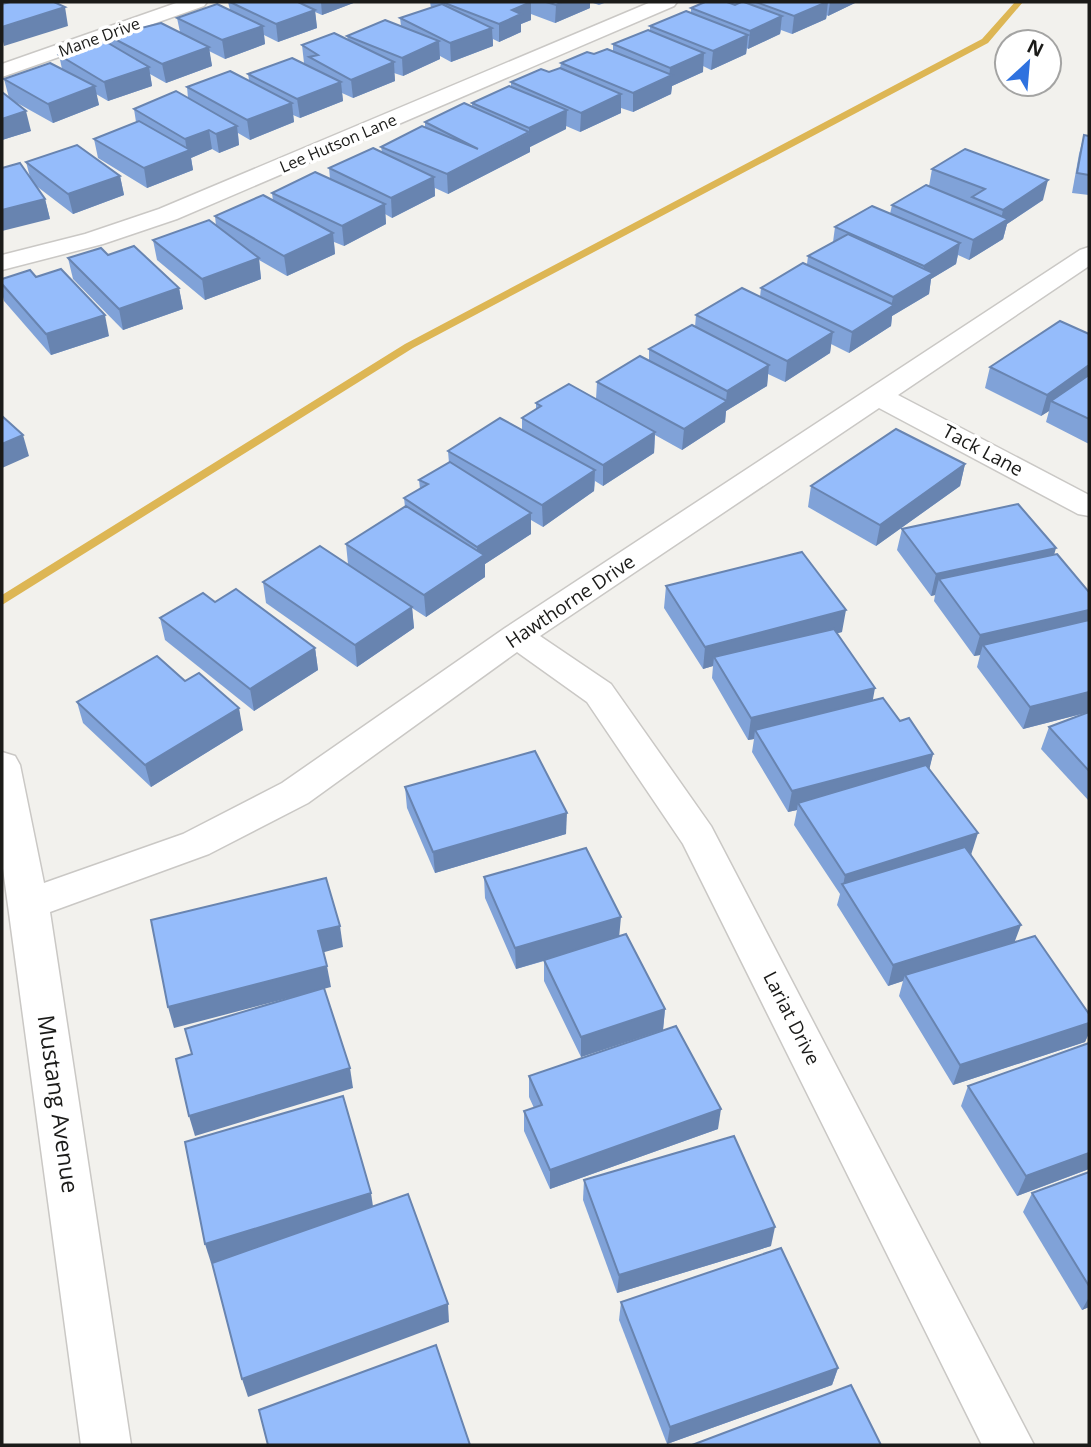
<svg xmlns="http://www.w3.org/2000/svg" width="1091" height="1447" viewBox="0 0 1091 1447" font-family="'Open Sans',sans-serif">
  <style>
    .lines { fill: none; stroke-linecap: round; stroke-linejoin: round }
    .stream { fill: #ddb654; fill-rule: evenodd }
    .minor-casing { stroke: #cac8c5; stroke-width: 3 }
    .minor { fill: #fff; fill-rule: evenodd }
    .wall { fill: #80a2d8 }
    .shaded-wall { fill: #6884b0 }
    .building { fill: #95bcfb; stroke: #6884b0; stroke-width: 2 }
    .labels { text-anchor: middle; stroke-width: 7; stroke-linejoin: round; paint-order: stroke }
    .far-street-label { font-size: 16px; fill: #1b1b19; stroke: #fff }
    .street-label { font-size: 19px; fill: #1b1b19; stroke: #fff }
    .near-street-label { font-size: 23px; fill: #1b1b19; stroke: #fff }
  </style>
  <rect width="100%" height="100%" fill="#f2f1ed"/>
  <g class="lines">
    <polygon class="stream" points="1015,2 1023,2 988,43 413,348 2,605 2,595 405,344 982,39"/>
    <defs>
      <g id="minor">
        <polygon points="179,2 207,2 204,6 2,77 2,64"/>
        <polygon points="651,2 677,2 674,6 177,219 103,244 2,270 2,255 85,234 159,209"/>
        <polygon points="1089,247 1089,266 898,395 1089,495 1089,516 1078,514 879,408 540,636 611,684 711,826 1034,1445 982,1445 683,844 587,702 517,652 308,803 209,854 50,912 131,1445 81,1445 2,861 2,752 15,756 20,765 44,883 183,834 282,783 505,628 1080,250"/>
      </g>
    </defs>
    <use href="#minor" class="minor-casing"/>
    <use href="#minor" class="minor"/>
  </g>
  <g class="wall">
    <polygon points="228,2 356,2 322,15 315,12 317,28 278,42 264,35 265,44 225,59 209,51 212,66 166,83 150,74 152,86 108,101 96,94 99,105 53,123 10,99 31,131 2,140 2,92 9,98 4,79 62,69 59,55 110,45 109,36 180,32 177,18 230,10"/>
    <polygon points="430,2 607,2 599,5 590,2 590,8 555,23 531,14 531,20 521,24 521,32 499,42 493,39 493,46 451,62 440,56 440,59 403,76 394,73 395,81 353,98 342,93 343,101 300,118 293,115 294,122 250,140 238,133 239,145 219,153 212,149 191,158 193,170 147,188 98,158 94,139 136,122 134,109 188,98 187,87 249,80 248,74 309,66 304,63 302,45 348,40 347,36 401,26 400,18 431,8"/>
    <polygon points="705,2 857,2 828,16 827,15 826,19 792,34 781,30 780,34 748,49 747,48 746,54 711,70 703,66 703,72 672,86 671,94 633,112 621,108 621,113 580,132 566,126 566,129 530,147 530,152 448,194 435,188 435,196 392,218 385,214 386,224 344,246 334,242 335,254 287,276 259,260 261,279 205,300 157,260 153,240 216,226 215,216 273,201 272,193 330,179 329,168 382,152 381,147 425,128 425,122 472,106 472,103 511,86 511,82 549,72 560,68 561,63 594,54 613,51 613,44 650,31 650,26 691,13 691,8"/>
    <polygon points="1084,135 1089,136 1089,195 1072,193 1079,154"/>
    <polygon points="26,162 120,176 124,195 73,214 35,185 45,199 50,219 30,177"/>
    <polygon points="932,169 1043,200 1007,224 1003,239 969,260 958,255 956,264 931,279 929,294 892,316 891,326 849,353 831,344 830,353 785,382 768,374 767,386 726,411 725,422 682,450 655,435 654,453 603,486 595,481 594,491 543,527 531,520 531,534 485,564 485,577 426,617 412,608 414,628 357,667 266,603 263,582 348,564 346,544 405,507 404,498 420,489 419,480 449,463 448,451 522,430 522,418 536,410 536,403 596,399 597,382 649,360 649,349 695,327 696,315 760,297 761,288 807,264 808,256 833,242 835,227 890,214 892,205 929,186"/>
    <polygon points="108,255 179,288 183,309 123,330 73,279 68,258"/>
    <polygon points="36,277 109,336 51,355 4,301 2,293 2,279"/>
    <polygon points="1089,334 1089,444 1046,422 1049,411 1041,416 985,388 990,367"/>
    <polygon points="965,464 960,486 876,546 808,507 811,486"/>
    <polygon points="902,529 1054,555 1089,712 1023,729 977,667 980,655 974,656 934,601 935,595 931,596 897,550"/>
    <polygon points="666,586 842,632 837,633 873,700 900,721 933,754 929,769 1015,942 1089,1014 1089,1033 1085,1042 953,1085 899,996 903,981 888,986 837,905 840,894 794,825 797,810 788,812 752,752 754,739 748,740 712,678 713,666 703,669 664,608"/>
    <polygon points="160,618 315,648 318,670 254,711 165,640"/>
    <polygon points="77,702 243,730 151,787 83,723"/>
    <polygon points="1089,712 1089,801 1041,749 1049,727"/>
    <polygon points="405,787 566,834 435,873 407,808"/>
    <polygon points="484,877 620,936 665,1009 663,1030 581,1057 544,981 544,961 516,969 485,898"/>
    <polygon points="1089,1043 1089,1169 1017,1196 961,1106 968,1086"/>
    <polygon points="529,1076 718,1129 550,1189 524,1131 524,1111 534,1108 529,1097"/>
    <polygon points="1089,1172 1089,1307 1082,1310 1023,1212 1032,1193"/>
    <polygon points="584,1180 771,1246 617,1293 583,1200"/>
    <polygon points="621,1302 838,1368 832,1385 667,1444 619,1320"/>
  </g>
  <g class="shaded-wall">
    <polygon points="321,2 356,2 322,15"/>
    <polygon points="531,2 531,20 521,24 521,32 499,42 499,24 512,10"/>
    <polygon points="563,2 590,2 590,8 555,23 556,5"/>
    <polygon points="827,2 828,2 826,19 792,34 794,16"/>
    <polygon points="830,2 857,2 828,16"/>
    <polygon points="65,7 68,26 4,46 2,37 2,27"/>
    <polygon points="315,10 317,28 278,42 276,24"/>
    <polygon points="782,16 780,34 748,49 750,31"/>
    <polygon points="263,26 265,44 225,59 222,40"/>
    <polygon points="492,28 493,46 451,62 450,43"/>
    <polygon points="748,35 746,54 711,70 713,51"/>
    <polygon points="439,41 440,59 403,76 402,58"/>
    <polygon points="209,47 212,66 166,83 162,64"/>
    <polygon points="704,53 703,72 672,86 671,94 633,112 633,93 669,77 670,68"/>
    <polygon points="394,62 395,81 353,98 351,80"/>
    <polygon points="149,67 152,86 108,101 104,82"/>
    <polygon points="341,82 343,101 300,118 297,99"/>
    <polygon points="95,86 99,105 53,123 48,104"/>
    <polygon points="621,94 621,113 580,132 581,113"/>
    <polygon points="292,103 294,122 250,140 247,120"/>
    <polygon points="567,110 566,129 530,147 530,152 448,194 447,174 529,133 529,128"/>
    <polygon points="26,111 31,131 2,140 2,119"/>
    <polygon points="237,126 239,145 219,153 216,134"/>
    <polygon points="209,130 212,149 191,158 193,170 147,188 144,168 187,151 185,139"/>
    <polygon points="120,176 124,195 73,214 68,194"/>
    <polygon points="434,177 435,196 392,218 391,198"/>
    <polygon points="1048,180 1043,200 1007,224 1003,239 969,260 973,240 1000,224 1003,210"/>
    <polygon points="45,199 50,219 2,231 2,210"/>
    <polygon points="385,204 386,224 344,246 342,226"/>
    <polygon points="333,233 335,254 287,276 284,256"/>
    <polygon points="960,243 956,264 931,279 929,294 892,316 891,326 849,353 852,332 891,307 893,297 922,280 924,266"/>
    <polygon points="259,258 261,279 205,300 202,279"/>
    <polygon points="179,288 183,309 123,330 119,309"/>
    <polygon points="105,315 109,336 51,355 46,334"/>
    <polygon points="833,332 830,353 785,382 787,361"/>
    <polygon points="769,365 767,386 726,411 725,422 682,450 684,429 726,401 727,391"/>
    <polygon points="1089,365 1089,382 1051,401 1049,411 1041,416 1047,395"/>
    <polygon points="655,432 654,453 603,486 603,465"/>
    <polygon points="23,435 29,456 2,468 2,444"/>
    <polygon points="965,464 960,486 876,546 880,525"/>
    <polygon points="595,470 594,491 543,527 542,505"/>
    <polygon points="531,513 531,534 485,564 485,577 426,617 424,595 477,560 477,547"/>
    <polygon points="1056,548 1050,570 939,579 935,595 931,596 936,574"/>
    <polygon points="412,607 414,628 357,667 355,645"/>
    <polygon points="846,610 842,632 719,665 714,657 713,666 703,669 705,647"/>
    <polygon points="1089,610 1089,630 983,645 980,655 974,656 980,635"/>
    <polygon points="315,648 318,670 254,711 250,689"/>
    <polygon points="875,688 871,710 755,730 754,739 748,740 751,718"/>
    <polygon points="1089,692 1089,712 1023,729 1030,707"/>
    <polygon points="239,708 243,730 151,787 145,765"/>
    <polygon points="933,754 928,775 798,803 797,810 788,812 792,791"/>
    <polygon points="567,813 566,834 435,873 433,852"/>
    <polygon points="978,833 971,855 843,886 845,875"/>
    <polygon points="621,917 619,938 516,969 515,948"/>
    <polygon points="1021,925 1013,946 905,975 903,981 888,986 893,965"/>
    <polygon points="340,926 343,947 321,953 318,931"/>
    <polygon points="327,966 331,987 174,1028 168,1007"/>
    <polygon points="665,1009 663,1030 581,1057 581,1037"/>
    <polygon points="1089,1023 1089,1033 1085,1042 953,1085 960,1065"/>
    <polygon points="350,1068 353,1088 195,1136 189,1116"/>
    <polygon points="721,1109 718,1129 550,1189 550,1170"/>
    <polygon points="1089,1153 1089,1169 1017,1196 1026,1176"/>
    <polygon points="371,1193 374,1213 211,1263 205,1244"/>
    <polygon points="775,1227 771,1246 617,1293 619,1275"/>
    <polygon points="1089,1297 1089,1307 1082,1310"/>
    <polygon points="448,1304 449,1322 248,1397 242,1379"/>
    <polygon points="838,1368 832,1385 667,1444 670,1427"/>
  </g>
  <g class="building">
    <polygon points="10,2 54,2 65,7 2,27 2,4"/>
    <polygon points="230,2 298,2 315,10 276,24"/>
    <polygon points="442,2 531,2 512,10 521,14 499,24"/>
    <polygon points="546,2 563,2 556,5"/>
    <polygon points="705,2 727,2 735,5 741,2 744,2 782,16 750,31 691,8"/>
    <polygon points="756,2 827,2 794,16"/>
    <polygon points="217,4 263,26 222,40 177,18"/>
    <polygon points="442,4 492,28 450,43 400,18"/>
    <polygon points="686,11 748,35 713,51 650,26"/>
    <polygon points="385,20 439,41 402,58 347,36"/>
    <polygon points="161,23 209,47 162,64 109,36"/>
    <polygon points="648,30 704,53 670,68 613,44"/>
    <polygon points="334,33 394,62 351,80 309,57 318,55 302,45"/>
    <polygon points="103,40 149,67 104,82 59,55"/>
    <polygon points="607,49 672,75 633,93 561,63 587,52 594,54"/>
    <polygon points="292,58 341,82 297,99 248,74"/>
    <polygon points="50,63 95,86 48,104 4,79"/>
    <polygon points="560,68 621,94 581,113 511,82 541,69 549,72"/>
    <polygon points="230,71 292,103 247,120 187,87"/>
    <polygon points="509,86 567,110 529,128 472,103"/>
    <polygon points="176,91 237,126 216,134 209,130 185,139 134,109"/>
    <polygon points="2,92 26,111 2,119"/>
    <polygon points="464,103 529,132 447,174 381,147 422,126 478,149 425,122"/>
    <polygon points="139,121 190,150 144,168 94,139"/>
    <polygon points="1084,135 1089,136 1089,175 1077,173"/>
    <polygon points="77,145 120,176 68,194 26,162"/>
    <polygon points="373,148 434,177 391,198 329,168"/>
    <polygon points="965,149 1048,180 1003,210 972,197 985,189 932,169"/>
    <polygon points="20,163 45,199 2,210 2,168"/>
    <polygon points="315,172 385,204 342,226 272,193"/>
    <polygon points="926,185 1008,219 973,240 892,205"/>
    <polygon points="263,195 333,233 284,256 215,216"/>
    <polygon points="872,206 960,243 924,266 835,227"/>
    <polygon points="209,220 259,258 202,279 153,240"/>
    <polygon points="848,234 933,273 893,297 808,256"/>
    <polygon points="134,246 179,288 119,309 68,258 101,248 108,255"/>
    <polygon points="803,263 894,305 852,332 761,288"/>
    <polygon points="61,269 105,315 46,334 2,284 2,279 30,270 36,277"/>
    <polygon points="742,288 833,332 787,361 696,315"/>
    <polygon points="1060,321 1089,334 1089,365 1047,395 990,367"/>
    <polygon points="692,325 769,365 727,391 649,349"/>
    <polygon points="640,356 727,401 684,429 597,382"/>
    <polygon points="1089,375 1089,419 1051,401"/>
    <polygon points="569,384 655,432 603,465 522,418 541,406 536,403"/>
    <polygon points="2,416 23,435 2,444"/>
    <polygon points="500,418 595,470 542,505 448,451"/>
    <polygon points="896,429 965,464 880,525 811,486"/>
    <polygon points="450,462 531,513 477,547 404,498 428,484 419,480"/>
    <polygon points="1018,504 1056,548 936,574 902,529"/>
    <polygon points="406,506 484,555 424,595 346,544"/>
    <polygon points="320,546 412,607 355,645 263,582"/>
    <polygon points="802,552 846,610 705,647 666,586"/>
    <polygon points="1057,554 1089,592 1089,610 980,635 939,579"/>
    <polygon points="236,589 315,648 250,689 160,618 203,593 215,602"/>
    <polygon points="1089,620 1089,692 1030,707 983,645"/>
    <polygon points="834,629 875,688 751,718 714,657"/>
    <polygon points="157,656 185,681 199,673 239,708 145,765 77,702"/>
    <polygon points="883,698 900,721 909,718 933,754 792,791 755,730"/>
    <polygon points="1089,712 1089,771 1049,727"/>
    <polygon points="535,751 567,813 433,852 405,787"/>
    <polygon points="926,765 978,833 845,875 798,803"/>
    <polygon points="965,847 1021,925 893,965 842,884"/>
    <polygon points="586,848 621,917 515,948 484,877"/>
    <polygon points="326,878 340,926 318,931 327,966 168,1007 151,920"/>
    <polygon points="626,934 665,1009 581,1037 544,960"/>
    <polygon points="1035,936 1089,1014 1089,1023 960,1065 905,975"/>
    <polygon points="324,988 350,1068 189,1116 176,1059 192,1054 185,1029"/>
    <polygon points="676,1026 721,1109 550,1170 524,1111 542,1105 529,1076"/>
    <polygon points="1089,1043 1089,1153 1026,1176 968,1086"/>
    <polygon points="343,1096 371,1193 205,1244 185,1142"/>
    <polygon points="734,1136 775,1227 619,1275 584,1180"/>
    <polygon points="1089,1172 1089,1286 1032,1193"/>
    <polygon points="408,1194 448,1304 242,1379 212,1263"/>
    <polygon points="781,1248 838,1368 670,1427 621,1302"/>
    <polygon points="436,1345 470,1445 268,1445 259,1410"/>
    <polygon points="851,1385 881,1445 692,1445"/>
  </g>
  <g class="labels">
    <g class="far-street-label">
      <text transform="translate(99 37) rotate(-20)" y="6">Mane Drive</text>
      <text transform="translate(338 143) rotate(-23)" y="6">Lee Hutson Lane</text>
    </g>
    <g class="street-label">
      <text transform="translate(983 450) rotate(28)" y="7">Tack Lane</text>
      <text transform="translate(570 601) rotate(-34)" y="7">Hawthorne Drive</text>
      <text transform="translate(792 1018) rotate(63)" y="7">Lariat Drive</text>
    </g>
    <g class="near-street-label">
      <text transform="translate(58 1104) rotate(82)" y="8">Mustang Avenue</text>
    </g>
  </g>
  <rect width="1091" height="1447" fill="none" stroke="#1b1b19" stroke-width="7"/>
  <g transform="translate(1028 63) rotate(26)"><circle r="33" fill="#ffffff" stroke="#a4a4a3" stroke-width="2"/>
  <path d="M0-5L12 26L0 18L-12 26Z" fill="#2f72df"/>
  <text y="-10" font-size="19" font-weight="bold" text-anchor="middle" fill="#1b1b19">N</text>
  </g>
</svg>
